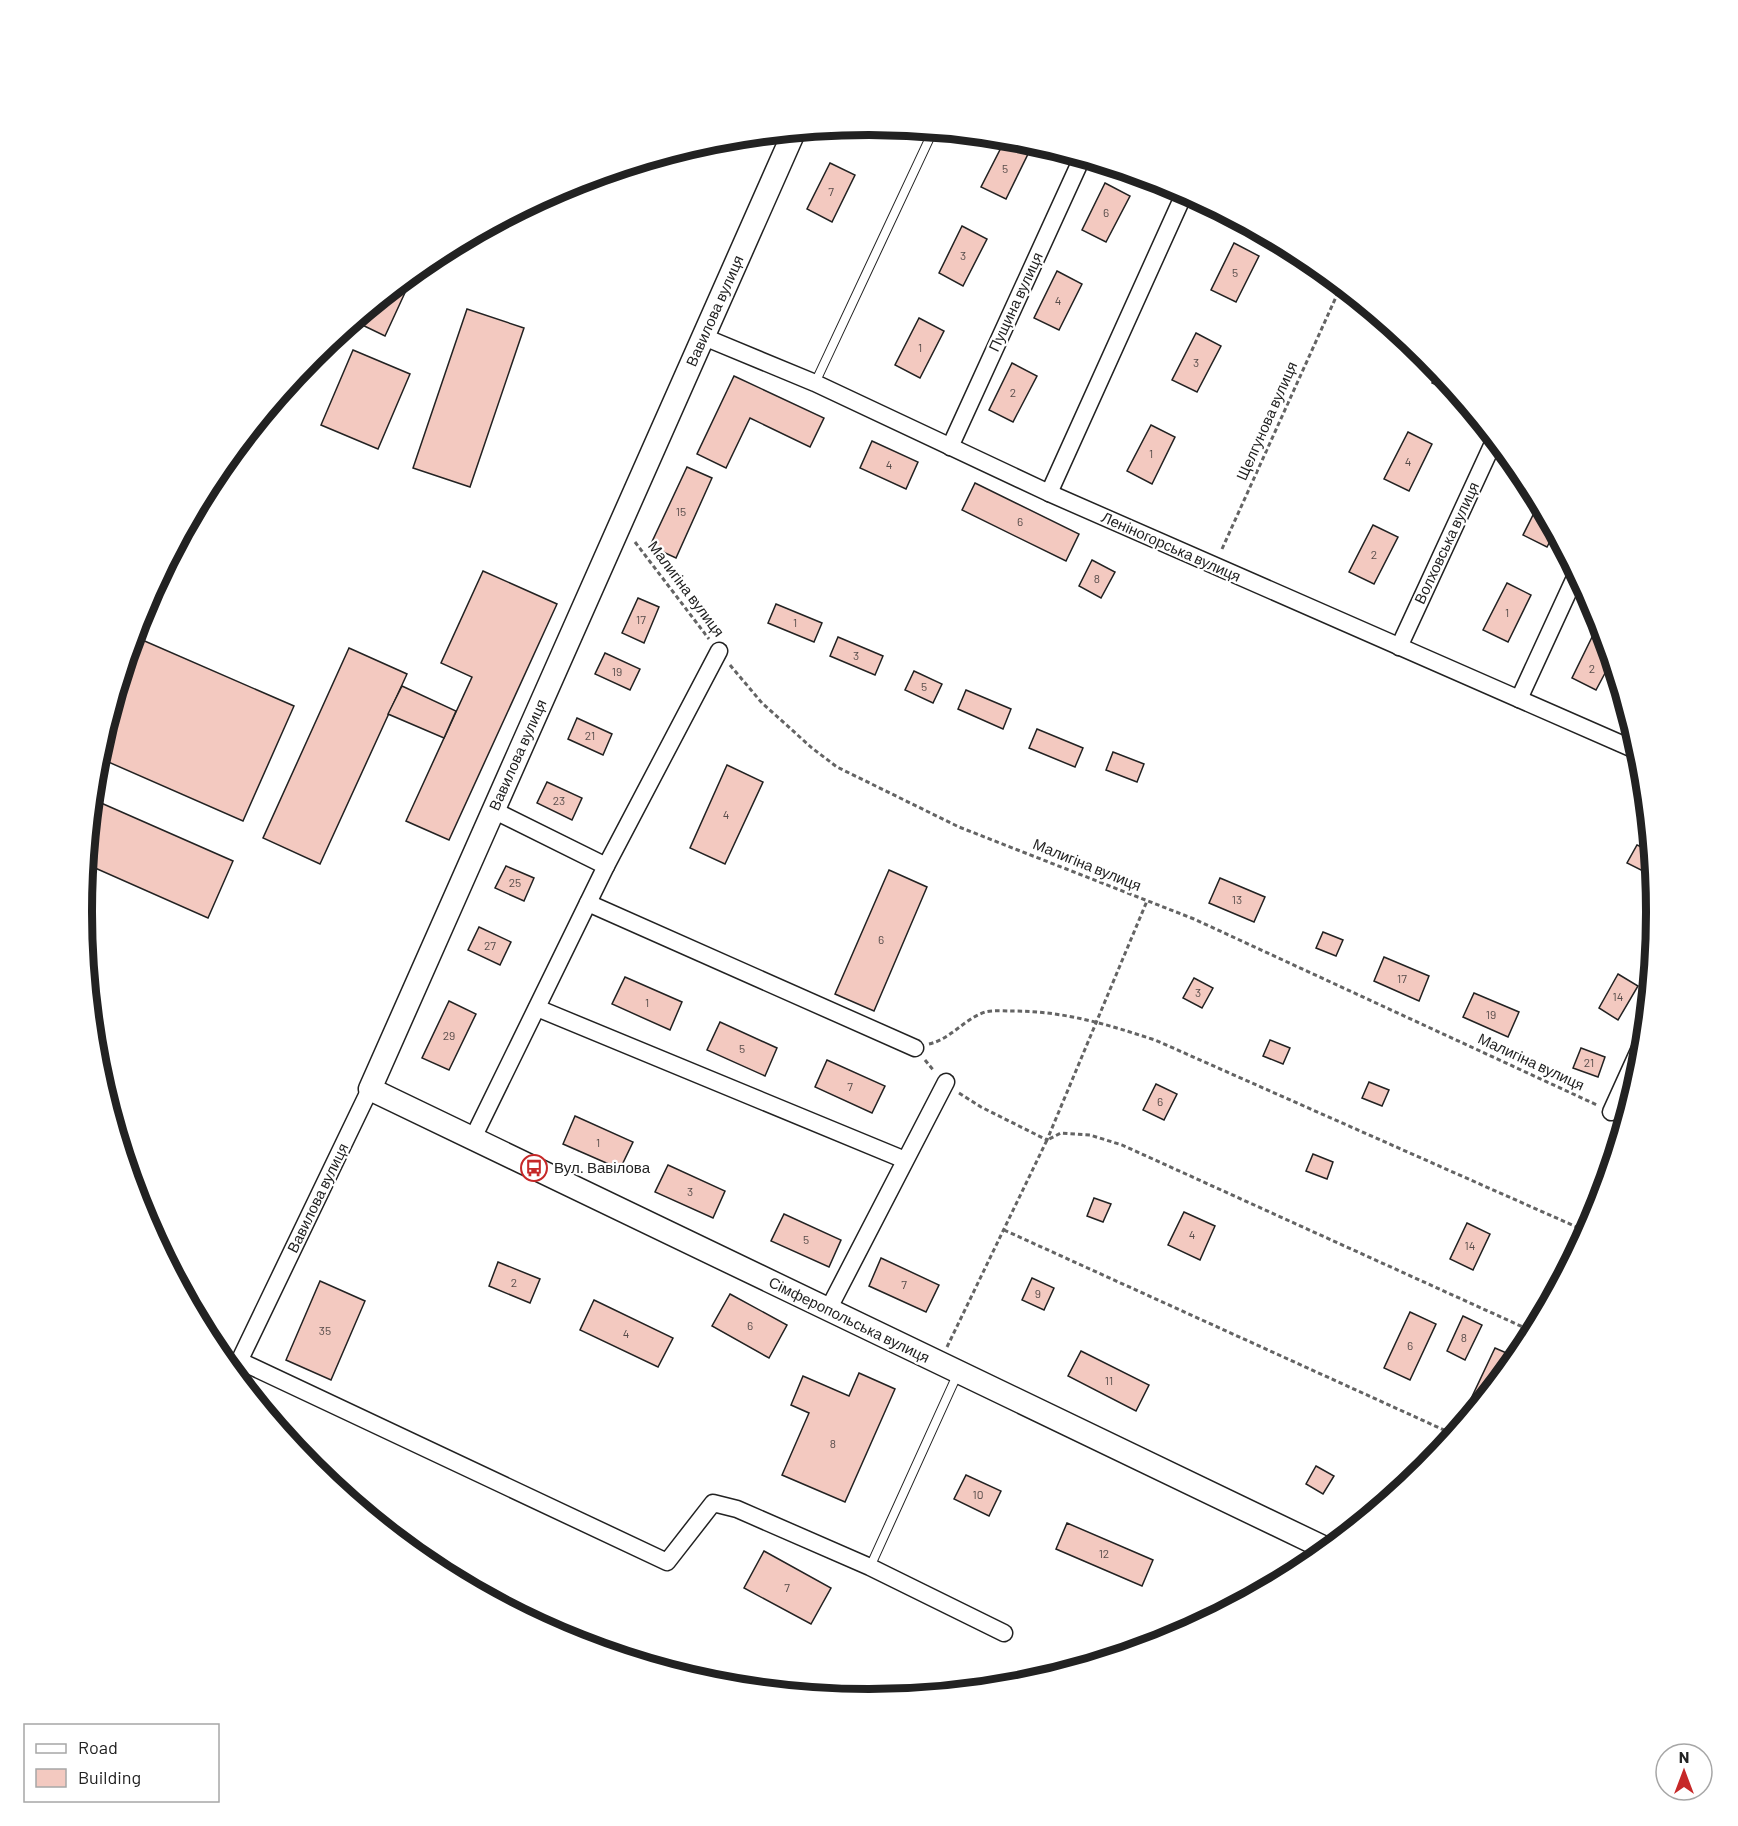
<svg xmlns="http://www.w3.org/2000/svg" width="1738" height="1826" viewBox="0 0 1738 1826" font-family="Barlow,sans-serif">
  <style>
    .building { fill: #f3c9c0; stroke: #222; stroke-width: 1.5 }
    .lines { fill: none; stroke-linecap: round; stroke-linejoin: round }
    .lane-casing { stroke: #222; stroke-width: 10 }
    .street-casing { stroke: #222; stroke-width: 19 }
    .secondary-casing { stroke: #222; stroke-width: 25 }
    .path { stroke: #646464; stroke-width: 3; stroke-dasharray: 4.5 3; stroke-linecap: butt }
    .lane { stroke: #fff; stroke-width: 8 }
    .street { stroke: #fff; stroke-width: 16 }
    .secondary { stroke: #fff; stroke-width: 22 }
    .labels { text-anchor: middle; stroke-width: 4.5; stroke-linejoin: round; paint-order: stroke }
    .number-label { font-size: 12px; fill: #564c4a }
    .street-label { font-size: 15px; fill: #222; stroke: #fff }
    .poi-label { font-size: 15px; fill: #222; stroke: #fff; text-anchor: start }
    .rim { fill: none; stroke: #222; stroke-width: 8 }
  </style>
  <rect width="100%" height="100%" fill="#fff"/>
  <g class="building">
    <polygon points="1005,140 1029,152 1006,199 981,187"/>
    <polygon points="830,163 855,175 832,222 807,209"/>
    <polygon points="1105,183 1130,196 1106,242 1082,230"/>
    <polygon points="962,226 987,239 963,286 939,273"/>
    <polygon points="1234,243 1259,256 1236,302 1211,290"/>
    <polygon points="415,271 385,336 354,321"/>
    <polygon points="1057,271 1082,284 1059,330 1034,318"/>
    <polygon points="467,309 524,328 470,487 413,468"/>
    <polygon points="919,318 944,331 920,378 895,365"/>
    <polygon points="1196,333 1221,346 1197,392 1172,380"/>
    <polygon points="353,350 410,374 378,449 321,425"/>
    <polygon points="1012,363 1037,376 1013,422 989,410"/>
    <polygon points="1438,371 1458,394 1457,395 1432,383"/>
    <polygon points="734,376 824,418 810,447 750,418 726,468 697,454"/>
    <polygon points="1151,425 1175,437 1152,484 1127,471"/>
    <polygon points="1408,432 1432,444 1409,491 1384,479"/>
    <polygon points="872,441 918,462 906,489 860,468"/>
    <polygon points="687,467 712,478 676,558 650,546"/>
    <polygon points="975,483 1079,534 1066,561 962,510"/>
    <polygon points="1539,503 1555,532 1547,547 1523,535"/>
    <polygon points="1373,525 1398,537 1374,584 1349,572"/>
    <polygon points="1092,560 1115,572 1101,598 1079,586"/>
    <polygon points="483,571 557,604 449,840 406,821 472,677 441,663"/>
    <polygon points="1507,583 1531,595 1508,642 1483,630"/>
    <polygon points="638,598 659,607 644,643 622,633"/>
    <polygon points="776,604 822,623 814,642 768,623"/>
    <polygon points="1595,631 1604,636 1612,660 1596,690 1572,678"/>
    <polygon points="838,637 883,656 875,675 830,656"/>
    <polygon points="140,639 294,706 243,821 97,757 114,699"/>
    <polygon points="349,648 407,674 320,864 263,838"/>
    <polygon points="605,653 640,669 630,690 595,674"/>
    <polygon points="914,671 942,684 933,703 905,690"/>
    <polygon points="402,686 456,711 444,738 388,714"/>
    <polygon points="966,690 1011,709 1003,729 958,709"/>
    <polygon points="577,718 612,734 603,755 568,739"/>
    <polygon points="1037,729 1083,748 1075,767 1029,748"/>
    <polygon points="1113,752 1144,764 1137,782 1106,770"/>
    <polygon points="727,765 763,782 725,864 690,848"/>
    <polygon points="547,782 582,798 572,820 537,803"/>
    <polygon points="92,799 233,861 208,918 86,864"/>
    <polygon points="1637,845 1651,851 1653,876 1627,863"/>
    <polygon points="506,866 534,878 524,901 495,888"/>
    <polygon points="889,870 927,887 874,1011 835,994"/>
    <polygon points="1220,878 1265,897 1254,922 1209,903"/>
    <polygon points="479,927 511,942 500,965 468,950"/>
    <polygon points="1323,932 1343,940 1336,956 1316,948"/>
    <polygon points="1384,957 1429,976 1419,1001 1374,981"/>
    <polygon points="1618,974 1638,986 1618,1020 1599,1008"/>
    <polygon points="625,977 682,1002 670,1030 612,1004"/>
    <polygon points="1194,978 1213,988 1202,1008 1183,998"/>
    <polygon points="1474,993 1519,1012 1508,1037 1463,1017"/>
    <polygon points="449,1001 476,1014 449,1070 422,1058"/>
    <polygon points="720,1022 777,1048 765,1076 707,1050"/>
    <polygon points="1270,1040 1290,1048 1283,1064 1263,1056"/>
    <polygon points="1581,1048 1605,1057 1598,1077 1573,1068"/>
    <polygon points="827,1060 885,1086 872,1113 815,1087"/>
    <polygon points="1369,1082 1389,1090 1382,1106 1362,1098"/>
    <polygon points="1156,1084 1177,1094 1164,1120 1143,1110"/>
    <polygon points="575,1116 633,1142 620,1169 563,1144"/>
    <polygon points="1313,1154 1333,1162 1327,1179 1306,1171"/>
    <polygon points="668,1165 725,1191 713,1218 655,1192"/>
    <polygon points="1094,1198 1111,1204 1103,1222 1087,1216"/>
    <polygon points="1184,1212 1215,1226 1200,1260 1168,1245"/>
    <polygon points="784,1214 841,1240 829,1267 771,1241"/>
    <polygon points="1467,1223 1490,1234 1473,1270 1450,1259"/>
    <polygon points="881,1258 939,1285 926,1312 869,1286"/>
    <polygon points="498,1262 540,1279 530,1303 489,1286"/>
    <polygon points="1032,1278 1054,1288 1044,1310 1022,1300"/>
    <polygon points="320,1281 365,1301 331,1380 286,1360"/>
    <polygon points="730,1294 787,1325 769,1358 712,1326"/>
    <polygon points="594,1300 673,1338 658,1367 580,1330"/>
    <polygon points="1410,1312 1436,1324 1410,1380 1384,1368"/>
    <polygon points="1463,1316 1482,1325 1465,1360 1447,1351"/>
    <polygon points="1495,1348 1518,1358 1478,1407 1469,1403"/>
    <polygon points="1081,1351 1149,1385 1136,1411 1068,1376"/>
    <polygon points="859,1373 895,1389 845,1502 782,1475 809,1413 791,1405 803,1376 849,1396"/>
    <polygon points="1316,1466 1334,1476 1323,1494 1306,1484"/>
    <polygon points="966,1475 1001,1491 989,1516 954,1499"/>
    <polygon points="1067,1523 1153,1560 1142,1586 1056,1549"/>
    <polygon points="764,1551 831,1588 811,1624 744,1588"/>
  </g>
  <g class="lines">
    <defs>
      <g id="lane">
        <polyline points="815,383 933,131"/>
        <polyline points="870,1567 958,1373"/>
      </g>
      <g id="street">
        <polyline points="704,337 815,383 1049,493 1640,752"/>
        <polyline points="950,447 1082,158"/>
        <polyline points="1049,493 1185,192"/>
        <polyline points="1399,647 1495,439"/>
        <polyline points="1519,699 1577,573"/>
        <polyline points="606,866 719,651"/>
        <polyline points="588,903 915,1048"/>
        <polyline points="537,1008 905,1160"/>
        <polyline points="1611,1112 1645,1037"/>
        <polyline points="473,1138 606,866 493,810"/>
        <polyline points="828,1310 946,1082"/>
        <polyline points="240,1361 667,1562 713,1503 737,1509 870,1567 1004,1633"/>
        <polyline points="233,1374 370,1089"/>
      </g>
      <polyline id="secondary" points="794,132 370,1089 1329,1550"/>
    </defs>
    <use href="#lane" class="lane-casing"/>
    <use href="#street" class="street-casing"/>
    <use href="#secondary" class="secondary-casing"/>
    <g class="path">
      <polyline points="635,542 709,639"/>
      <polyline points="1222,549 1341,286"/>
      <polyline points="730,665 762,703 812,748 837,767 959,827 1194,919 1597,1105"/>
      <path d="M929 1044C951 1039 964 1019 985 1012 993 1010 1004 1011 1012 1011 1064 1011 1106 1024 1155 1040L1588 1232"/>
      <polyline points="925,1060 934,1071"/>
      <polyline points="959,1093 981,1107 1047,1140 1147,901"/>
      <polyline points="1004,1230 1455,1435"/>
      <polyline points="947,1347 1047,1140 1061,1133 1090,1135 1122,1145 1534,1332"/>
    </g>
    <use href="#lane" class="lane"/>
    <use href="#street" class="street"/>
    <use href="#secondary" class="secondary"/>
  </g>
  <defs>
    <symbol id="bus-ring" viewBox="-11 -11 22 22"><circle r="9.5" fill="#fff" stroke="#c62828" stroke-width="1.5"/><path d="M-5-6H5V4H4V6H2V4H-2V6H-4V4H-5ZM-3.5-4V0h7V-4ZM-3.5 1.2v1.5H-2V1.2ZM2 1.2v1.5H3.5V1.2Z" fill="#c62828"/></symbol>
  </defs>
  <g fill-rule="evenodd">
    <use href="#bus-ring" x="519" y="1153" width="30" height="30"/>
  </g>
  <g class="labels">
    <g class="number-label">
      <text x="1005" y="173">5</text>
      <text x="831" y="196">7</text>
      <text x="1106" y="217">6</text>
      <text x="963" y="260">3</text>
      <text x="1235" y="277">5</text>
      <text x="1058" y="305">4</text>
      <text x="920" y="352">1</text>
      <text x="1196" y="367">3</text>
      <text x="1013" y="397">2</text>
      <text x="1151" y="458">1</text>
      <text x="1408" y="466">4</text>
      <text x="889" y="469">4</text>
      <text x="681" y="516">15</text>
      <text x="1020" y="526">6</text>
      <text x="1374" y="559">2</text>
      <text x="1097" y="583">8</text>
      <text x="1507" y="617">1</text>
      <text x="641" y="624">17</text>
      <text x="795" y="627">1</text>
      <text x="856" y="660">3</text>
      <text x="1592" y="673">2</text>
      <text x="617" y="676">19</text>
      <text x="924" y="691">5</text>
      <text x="590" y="740">21</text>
      <text x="559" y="805">23</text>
      <text x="726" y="819">4</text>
      <text x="515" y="887">25</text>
      <text x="1237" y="904">13</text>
      <text x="881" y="944">6</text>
      <text x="490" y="950">27</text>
      <text x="1402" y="983">17</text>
      <text x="1198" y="997">3</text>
      <text x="1618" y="1001">14</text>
      <text x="647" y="1007">1</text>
      <text x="1491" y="1019">19</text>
      <text x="449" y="1040">29</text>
      <text x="742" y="1053">5</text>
      <text x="1589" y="1067">21</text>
      <text x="850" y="1091">7</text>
      <text x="1160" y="1106">6</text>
      <text x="598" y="1147">1</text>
      <text x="690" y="1196">3</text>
      <text x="1192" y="1239">4</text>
      <text x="806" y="1244">5</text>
      <text x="1470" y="1250">14</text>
      <text x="514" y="1287">2</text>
      <text x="904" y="1289">7</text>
      <text x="1038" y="1298">9</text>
      <text x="750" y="1330">6</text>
      <text x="325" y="1335">35</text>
      <text x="626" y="1338">4</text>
      <text x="1464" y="1342">8</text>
      <text x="1410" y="1350">6</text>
      <text x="1109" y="1385">11</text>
      <text x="833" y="1448">8</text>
      <text x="978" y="1499">10</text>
      <text x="1104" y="1558">12</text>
      <text x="787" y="1592">7</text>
    </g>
    <g class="street-label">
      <text transform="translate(1016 302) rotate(-65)" y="5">Пущина вулиця</text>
      <text transform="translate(715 311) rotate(-66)" y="5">Вавилова вулиця</text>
      <text transform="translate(1267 421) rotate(-66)" y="5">Щелгунова вулиця</text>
      <text transform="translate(1447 543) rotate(-65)" y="5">Волховська вулиця</text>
      <text transform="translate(1171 547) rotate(24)" y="5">Леніногорська вулиця</text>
      <text transform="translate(686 589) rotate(53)" y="5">Малигіна вулиця</text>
      <text transform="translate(518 755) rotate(-66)" y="5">Вавилова вулиця</text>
      <text transform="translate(1087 865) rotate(22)" y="5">Малигіна вулиця</text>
      <text transform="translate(1531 1062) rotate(25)" y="5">Малигіна вулиця</text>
      <text transform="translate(318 1198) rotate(-64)" y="5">Вавилова вулиця</text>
      <text transform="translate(849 1320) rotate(26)" y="5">Сімферопольська вулиця</text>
    </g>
    <g class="poi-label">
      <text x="554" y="1173">Вул. Вавілова</text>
    </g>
  </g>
  <path d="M0 0H1738V1826H0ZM92 912a777 777 0 1 1 1554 0a777 777 0 1 1-1554 0Z" fill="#fff" fill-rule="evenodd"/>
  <path class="rim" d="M92 912a777 777 0 1 1 1554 0a777 777 0 1 1-1554 0Z"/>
  <rect x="24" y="1724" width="195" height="78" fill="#ffffff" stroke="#a7a7a7" stroke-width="1.5"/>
  <rect x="36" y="1744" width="30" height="9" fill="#ffffff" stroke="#a7a7a7" stroke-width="1.5"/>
  <text x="78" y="1754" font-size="18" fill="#222222">Road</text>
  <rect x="36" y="1769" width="30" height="18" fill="#f3c9c0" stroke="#a7a7a7" stroke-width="1.5"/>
  <text x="78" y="1784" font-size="18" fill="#222222">Building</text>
  <g transform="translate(1684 1772)"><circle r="28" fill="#ffffff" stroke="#a7a7a7" stroke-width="1.5"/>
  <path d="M0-4.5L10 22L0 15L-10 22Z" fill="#c62828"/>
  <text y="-9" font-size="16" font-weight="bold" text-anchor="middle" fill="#222222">N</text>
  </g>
</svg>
